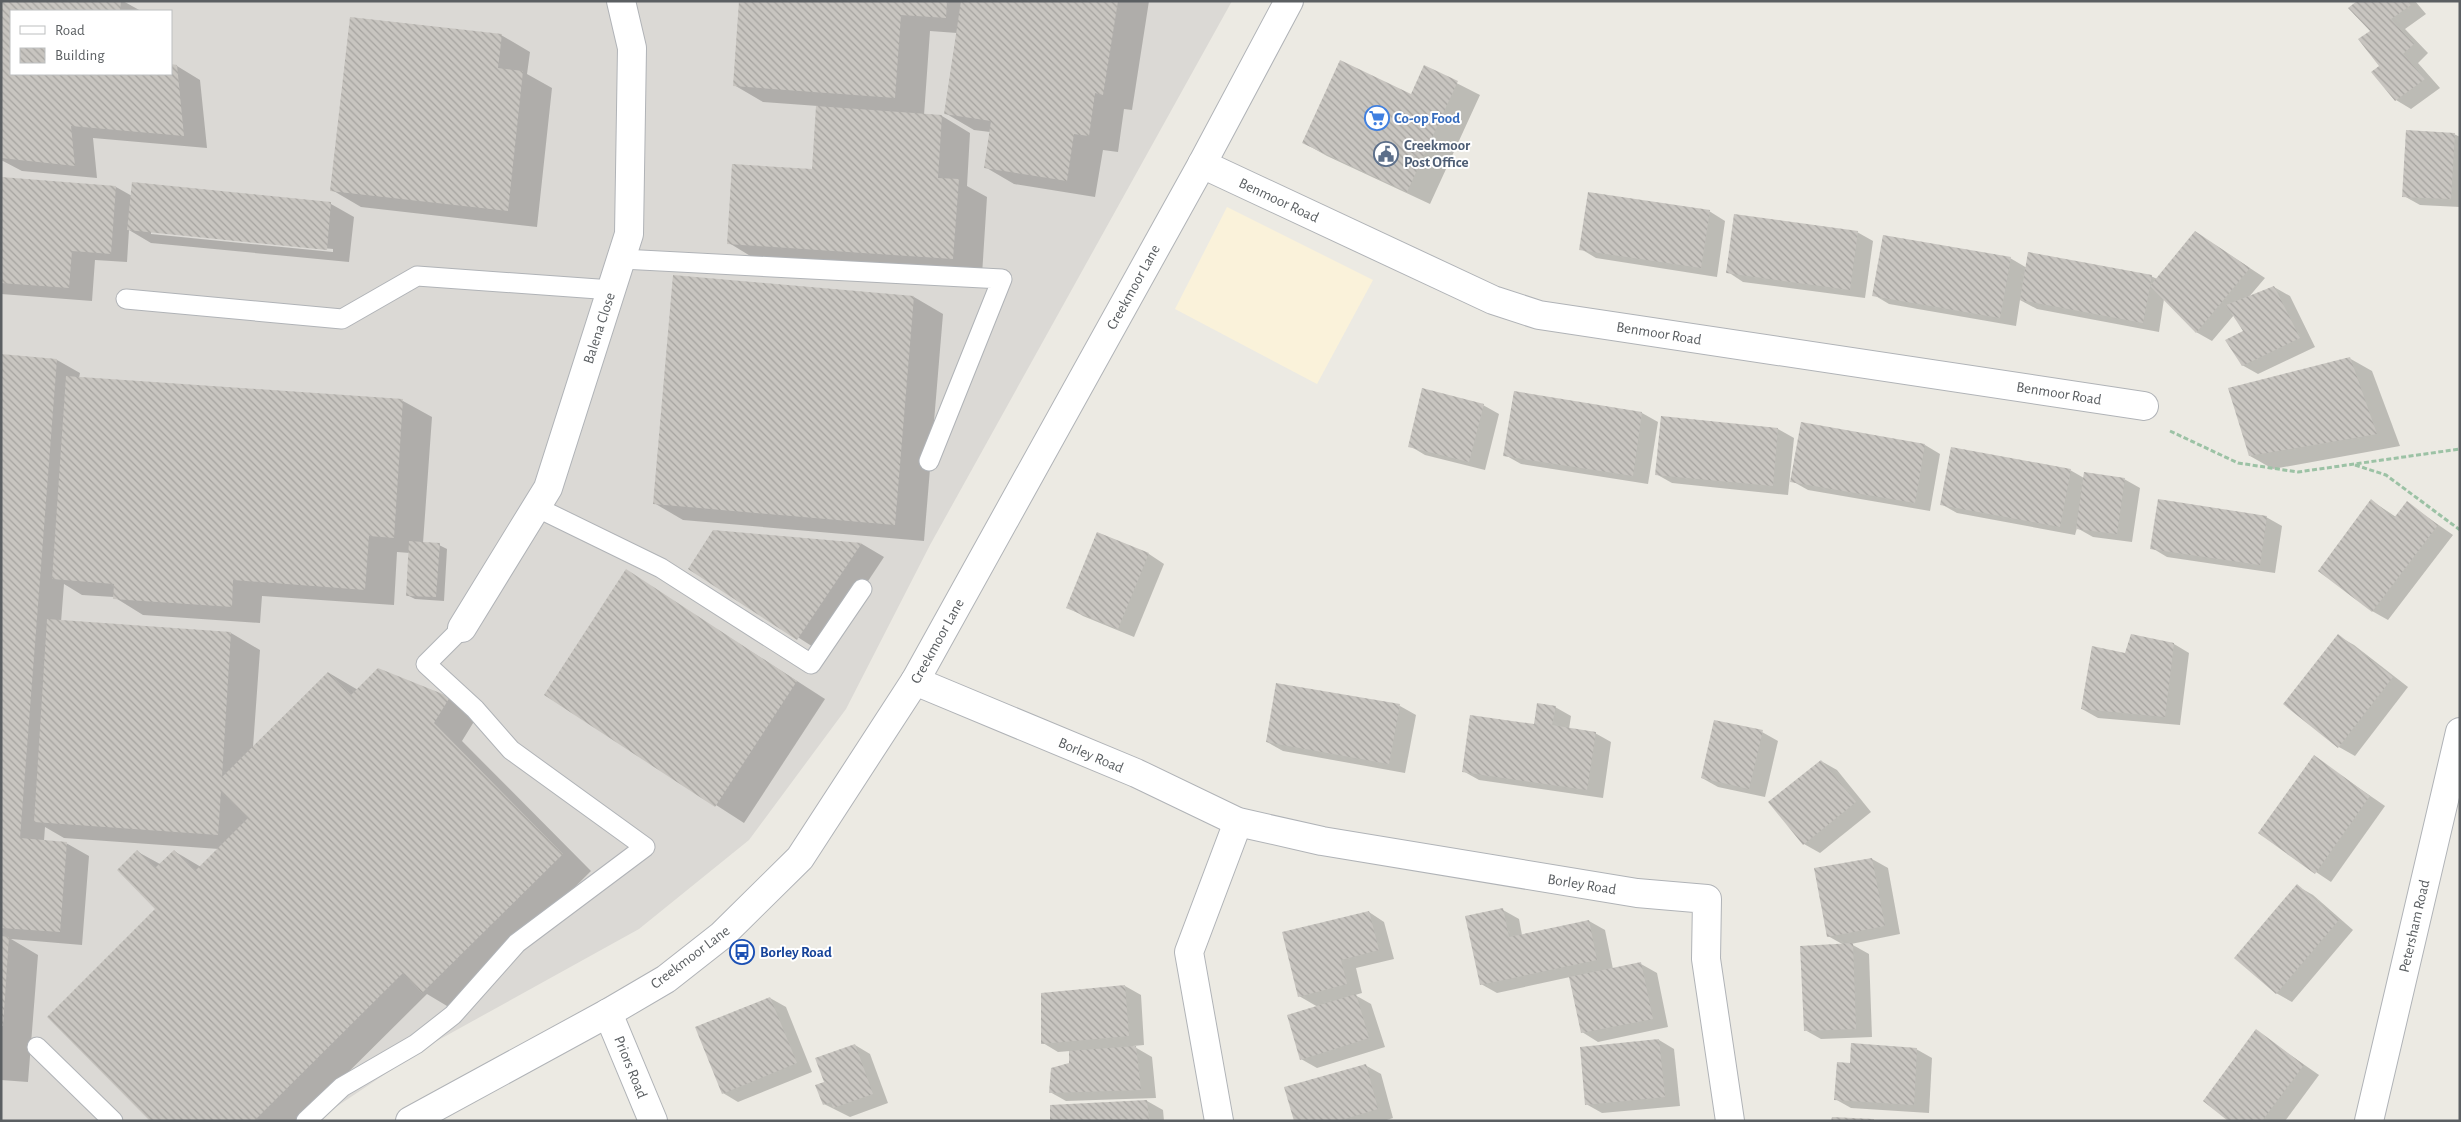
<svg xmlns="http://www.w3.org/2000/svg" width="2461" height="1122" viewBox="0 0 2461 1122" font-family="'Alegreya Sans',sans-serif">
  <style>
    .commercial { fill: #faf2da }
    .industrial { fill: #dbd9d5; fill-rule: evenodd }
    .shadow { fill: #0003; fill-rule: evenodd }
    .building { fill: url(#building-back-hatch) }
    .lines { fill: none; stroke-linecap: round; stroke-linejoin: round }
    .lane-casing { stroke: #b0b3b7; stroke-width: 21 }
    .street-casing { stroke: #b0b3b7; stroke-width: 30 }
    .path { stroke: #9cc2a5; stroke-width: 3; stroke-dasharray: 5 2.5; stroke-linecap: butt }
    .lane { stroke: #fff; stroke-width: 19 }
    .street { stroke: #fff; stroke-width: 28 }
    .labels { text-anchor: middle; stroke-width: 4; stroke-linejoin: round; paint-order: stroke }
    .shop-label { font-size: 15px; font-weight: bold; fill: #366cbe; stroke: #fff; text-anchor: start }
    .service-label { font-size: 15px; font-weight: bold; fill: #4e5e75; stroke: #fff; text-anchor: start }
    .street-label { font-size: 15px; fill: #5b5f62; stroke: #fff }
    .transit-label { font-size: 15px; font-weight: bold; fill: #164399; stroke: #fff; text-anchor: start }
  </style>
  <defs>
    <pattern id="building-back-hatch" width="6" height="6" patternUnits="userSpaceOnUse" patternTransform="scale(1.25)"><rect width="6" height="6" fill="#c8c5c0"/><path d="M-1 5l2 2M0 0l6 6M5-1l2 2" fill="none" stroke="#a5a39f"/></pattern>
  </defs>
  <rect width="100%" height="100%" fill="#eceae3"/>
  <polygon class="commercial" points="1227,207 1373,280 1317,384 1175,309"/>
  <path class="industrial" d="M1 1H1232L930 545 846 709 749 840 639 929 424 1048 315 1121H1ZM11 11H171V74H11Z"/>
  <g class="shadow">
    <polygon points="1,1 123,1 141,11 11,11 11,74 171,74 177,66 200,80 207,148 93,138 97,178 22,171 1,160"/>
    <polygon points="740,1 1149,1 1132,110 1124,109 1118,152 1103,150 1095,197 1014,184 985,167 990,132 974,130 945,113 957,33 930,31 924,115 942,116 970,133 967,186 987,197 982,275 757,260 729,243 814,170 818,106 763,102 734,85"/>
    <polygon points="2359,1 2415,1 2426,14 2405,29 2428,53 2418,63 2440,88 2411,109 2396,100 2381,66 2372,31"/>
    <polygon points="501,35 530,52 527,74 552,88 537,227 361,207 332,190"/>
    <polygon points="1425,67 1480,95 1430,204 1327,156 1304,143 1412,95"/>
    <polygon points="2454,134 2460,137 2460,207 2420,205 2404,196"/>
    <path d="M1 178 116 187 132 196 133 184 331 204 354 217 349 262 151 243 129 230 127 262 95 260 92 301 1 294ZM151 231 333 249V252L151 234Z"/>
    <polygon points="1709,211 1725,221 1717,277 1596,258 1581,249"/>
    <polygon points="1857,232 1873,241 1865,298 1743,282 1728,272"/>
    <polygon points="2195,232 2265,278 2248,298 2274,287 2290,296 2315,347 2258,374 2242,365 2244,332 2234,315 2212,341 2196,332 2164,299 2159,332 2037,309 2020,300 2016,326 1889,304 1874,295 2010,258 2027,268 2151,276 2157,279"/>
    <polygon points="674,276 914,297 943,314 924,541 683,520 654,503"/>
    <polygon points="1,356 57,360 80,373 79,378 403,401 432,417 423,543 439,545 447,549 444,601 415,599 407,595 410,553 397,552 394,605 262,596 260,623 143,615 114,597 82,595 64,584 61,622 231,633 260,650 253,747 329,673 358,690 449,698 478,715 462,741 591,871 452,1009 427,994 299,1121 152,1121 157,909 138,852 160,864 174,851 201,867 219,849 64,838 45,827 44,841 66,843 89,856 82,945 11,939 38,955 28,1082 1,1080"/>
    <polygon points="2349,358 2372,371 2400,446 2273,469 2250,456"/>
    <polygon points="1515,393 1642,413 1658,422 1648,484 1521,464 1505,455"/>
    <polygon points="1483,405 1499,414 1485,470 1425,455 1410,446"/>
    <polygon points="1662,417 1778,429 1794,438 1788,495 1672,483 1656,474"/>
    <polygon points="1925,445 1940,454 1930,511 1808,490 1792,481"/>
    <polygon points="2070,470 2084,478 2124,479 2140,488 2132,542 2093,537 2077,528 2075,535 1957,513 1941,504"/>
    <polygon points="2372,501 2396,517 2407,503 2453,535 2388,620 2372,611"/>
    <polygon points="2266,517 2282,526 2275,573 2167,557 2152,548"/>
    <polygon points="714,532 862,544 884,557 821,652 690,568"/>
    <polygon points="1098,533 1149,554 1164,564 1134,637 1083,616 1067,607"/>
    <polygon points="626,571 825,699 744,823 545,695"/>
    <polygon points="2338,636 2354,645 2408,687 2355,756 2339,747"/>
    <polygon points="2174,644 2189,653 2180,725 2098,718 2082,709 2125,654"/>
    <polygon points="1277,684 1400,706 1416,715 1405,773 1283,751 1267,742"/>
    <polygon points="1555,707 1571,716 1569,729 1595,733 1611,742 1603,798 1479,780 1463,771 1535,725"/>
    <polygon points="1762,732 1778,741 1765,797 1718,787 1702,778"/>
    <polygon points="2314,757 2385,806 2331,882 2316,872"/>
    <polygon points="1821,761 1837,770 1871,812 1820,853 1804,844"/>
    <polygon points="1872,859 1888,868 1900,934 1851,944 1869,954 1872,1037 1821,1039 1805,1030 1844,945 1828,936"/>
    <polygon points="2297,886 2313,895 2353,930 2292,1002 2276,993"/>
    <polygon points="1503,910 1519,919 1522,935 1589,921 1605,930 1613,969 1641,964 1657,973 1668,1027 1598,1042 1582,1032 1570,977 1497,993 1481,984"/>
    <polygon points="1369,912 1384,922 1394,959 1356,968 1362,993 1355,995 1371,1004 1385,1047 1317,1068 1301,1059 1318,1007 1299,996"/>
    <polygon points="1125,986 1141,995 1144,1045 1133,1046 1152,1057 1156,1098 1066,1101 1050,1092 1071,1064 1070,1051 1058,1052 1043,1043"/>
    <polygon points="770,998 786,1007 812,1072 738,1102 723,1093"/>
    <polygon points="2256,1031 2319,1075 2285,1121 2230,1121"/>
    <polygon points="1659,1040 1674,1049 1680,1106 1602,1113 1586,1104"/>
    <polygon points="855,1045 870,1054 888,1103 850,1117 824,1104 826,1082"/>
    <polygon points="1916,1049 1932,1058 1929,1113 1851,1108 1835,1099 1851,1064"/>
    <polygon points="1365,1065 1381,1074 1393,1118 1384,1121 1295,1121"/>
    <polygon points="1147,1101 1163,1110 1164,1121 1051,1121 1051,1107"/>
  </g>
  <g class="building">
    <polygon points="1,1 121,1 120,11 11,11 11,74 171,74 171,64 177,65 184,136 71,126 75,166 1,158"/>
    <polygon points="739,1 947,1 946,18 901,15 895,98 733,86"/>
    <polygon points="961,1 1118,1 1103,95 1095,93 1089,136 1074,134 1067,181 984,168 991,121 944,114"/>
    <polygon points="2357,1 2408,1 2411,5 2391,19 2414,44 2403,54 2425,79 2395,101 2371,72 2379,66 2358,39 2370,31 2348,8"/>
    <polygon points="350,17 502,34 498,68 523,71 508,211 330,191"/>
    <polygon points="1340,60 1411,94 1424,65 1458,81 1407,192 1302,143"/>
    <polygon points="816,106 942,115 938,178 959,179 953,259 727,244 732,164 812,169"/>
    <polygon points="2406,130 2455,133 2451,199 2402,197"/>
    <polygon points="1,177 116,186 111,254 72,251 69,288 1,283"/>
    <polygon points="132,182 331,202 327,250 127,230"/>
    <polygon points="1588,192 1710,210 1701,268 1579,250"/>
    <polygon points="1734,214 1858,231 1850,290 1726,273"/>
    <polygon points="2195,231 2250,268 2196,333 2150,286"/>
    <polygon points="1883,235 2011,257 2000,318 1872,296"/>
    <polygon points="2028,252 2152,275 2143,323 2020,300"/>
    <polygon points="673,275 914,296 895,525 653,504"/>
    <polygon points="2274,286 2300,338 2242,366 2225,340 2243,331 2226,305"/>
    <polygon points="1,354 57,359 20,838 67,842 60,932 1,928"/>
    <polygon points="2350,357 2377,434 2249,456 2228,388"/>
    <polygon points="66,376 403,399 394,538 369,536 365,590 233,580 232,607 113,599 114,584 52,579"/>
    <polygon points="1422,388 1484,404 1469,462 1408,447"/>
    <polygon points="1514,391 1642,412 1633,476 1503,456"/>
    <polygon points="1661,416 1778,428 1773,486 1655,475"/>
    <polygon points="1801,422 1925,444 1915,503 1790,482"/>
    <polygon points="1951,447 2071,469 2060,527 1940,505"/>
    <polygon points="2084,472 2125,478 2117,534 2076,529"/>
    <polygon points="2158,499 2267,516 2260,565 2150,549"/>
    <polygon points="2371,499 2394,518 2407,501 2438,525 2372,612 2318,571"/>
    <polygon points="713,530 862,543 797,640 688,569"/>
    <polygon points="1097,532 1149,553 1118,629 1066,608"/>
    <polygon points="409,541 440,543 436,597 406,596"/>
    <polygon points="626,569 797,681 715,807 544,695"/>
    <polygon points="47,619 231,632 222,777 328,672 351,695 378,668 450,697 434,723 563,854 422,993 403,973 254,1121 150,1121 47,1017 155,909 117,870 137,850 155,868 174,850 195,871 248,818 221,791 218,835 34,822"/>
    <polygon points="2131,634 2174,643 2165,717 2081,709 2092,646 2125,653"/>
    <polygon points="2338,634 2393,677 2338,748 2283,704"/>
    <polygon points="1276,683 1400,704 1389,764 1266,742"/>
    <polygon points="1537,703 1556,706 1552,725 1596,732 1587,790 1462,772 1470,715 1534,724"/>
    <polygon points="1714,720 1763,730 1749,789 1701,778"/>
    <polygon points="2314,755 2370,796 2315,874 2258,833"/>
    <polygon points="1821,760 1856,802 1803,845 1768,802"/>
    <polygon points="1872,858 1885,926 1827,937 1814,868"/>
    <polygon points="2297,884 2339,920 2276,994 2234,958"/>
    <polygon points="1503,908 1509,937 1589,920 1597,960 1480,985 1465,916"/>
    <polygon points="1369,911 1379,950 1341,960 1347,984 1298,997 1282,932"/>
    <polygon points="1,936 9,937 3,1026 1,1026"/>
    <polygon points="1853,943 1856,1029 1804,1031 1800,946"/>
    <polygon points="1641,962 1653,1019 1581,1033 1569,977"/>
    <polygon points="1125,985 1129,1036 1041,1044 1041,993"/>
    <polygon points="1356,994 1369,1038 1300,1060 1287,1015"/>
    <polygon points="770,997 797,1063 722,1094 695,1027"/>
    <polygon points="2256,1029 2304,1065 2262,1121 2228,1121 2203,1101"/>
    <polygon points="1659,1039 1665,1097 1585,1105 1580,1047"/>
    <polygon points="1851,1043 1917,1048 1914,1105 1834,1100 1837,1062 1850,1063"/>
    <polygon points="855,1044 873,1094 833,1108 831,1102 823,1105 815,1085 824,1082 815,1058"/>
    <polygon points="1136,1046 1141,1090 1049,1093 1051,1068 1069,1063 1069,1051"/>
    <polygon points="1366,1064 1378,1109 1338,1121 1294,1121 1284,1087"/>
    <polygon points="1147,1100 1149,1121 1050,1121 1050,1105"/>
    <polygon points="1832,1117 1874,1119 1874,1121 1831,1121"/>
  </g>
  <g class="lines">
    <defs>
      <g id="lane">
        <polyline points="622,259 1002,279 929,461"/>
        <polyline points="126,299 342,319 417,276 612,290"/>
        <polyline points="536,507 661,568 811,664 862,589"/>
        <polyline points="37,1047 113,1121"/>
        <polyline points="306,1121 342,1087 416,1044 453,1015 517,943 645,847 511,750 475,709 426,664 462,628"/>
      </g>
      <g id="street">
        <polyline points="1202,164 1493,300 1539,315 2144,406"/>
        <polyline points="462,628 548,488 629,234 632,48 621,1"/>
        <polyline points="915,681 1136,773 1238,822 1322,841 1637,893 1707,899 1706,959 1730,1121"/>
        <polyline points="608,1013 653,1121"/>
        <polyline points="410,1121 608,1013 666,979 722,935 800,858 915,681 1202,164 1289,1"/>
        <polyline points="1219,1121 1189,952 1238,822"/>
        <polyline points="2369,1121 2460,732"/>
      </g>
    </defs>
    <use href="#lane" class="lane-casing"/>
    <use href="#street" class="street-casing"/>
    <g class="path">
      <polyline points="2170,431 2238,463 2298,472 2460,449"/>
      <polyline points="2355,465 2386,475 2460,530"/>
    </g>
    <use href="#lane" class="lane"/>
    <use href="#street" class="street"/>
  </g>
  <defs>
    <symbol id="supermarket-ring" viewBox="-11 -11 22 22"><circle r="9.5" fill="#fff" stroke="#3f7fe0" stroke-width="1.5"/><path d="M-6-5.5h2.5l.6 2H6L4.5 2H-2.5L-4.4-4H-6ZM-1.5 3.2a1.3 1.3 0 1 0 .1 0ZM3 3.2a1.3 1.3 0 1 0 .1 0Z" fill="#3f7fe0"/></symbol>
    <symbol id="civic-ring" viewBox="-11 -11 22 22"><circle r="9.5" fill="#fff" stroke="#5c6f8a" stroke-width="1.5"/><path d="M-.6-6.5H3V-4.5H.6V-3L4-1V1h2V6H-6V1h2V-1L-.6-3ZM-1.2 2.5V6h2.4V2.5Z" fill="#5c6f8a"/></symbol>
    <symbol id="bus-ring" viewBox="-11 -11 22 22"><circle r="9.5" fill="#fff" stroke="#1a4fb4" stroke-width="1.5"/><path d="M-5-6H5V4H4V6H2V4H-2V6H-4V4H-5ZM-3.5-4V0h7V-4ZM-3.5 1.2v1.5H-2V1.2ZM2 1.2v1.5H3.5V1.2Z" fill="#1a4fb4"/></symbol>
  </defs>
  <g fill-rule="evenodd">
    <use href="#supermarket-ring" x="1363" y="104" width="28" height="28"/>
    <use href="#civic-ring" x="1372" y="140" width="28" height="28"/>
    <use href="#bus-ring" x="728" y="938" width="28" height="28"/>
  </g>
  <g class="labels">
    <g class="shop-label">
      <text x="1394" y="123">Co-op Food</text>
    </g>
    <g class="service-label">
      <text x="1404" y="150">Creekmoor<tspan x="1404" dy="17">Post Office</tspan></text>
    </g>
    <g class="street-label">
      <text transform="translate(1279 200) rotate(25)" y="5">Benmoor Road</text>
      <text transform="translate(1133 287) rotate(-61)" y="5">Creekmoor Lane</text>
      <text transform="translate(599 328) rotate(-72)" y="5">Balena Close</text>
      <text transform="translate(1659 333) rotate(9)" y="5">Benmoor Road</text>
      <text transform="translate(2059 393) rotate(9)" y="5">Benmoor Road</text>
      <text transform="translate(937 641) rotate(-61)" y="5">Creekmoor Lane</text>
      <text transform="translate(1091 755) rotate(23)" y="5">Borley Road</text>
      <text transform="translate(1582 884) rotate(9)" y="5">Borley Road</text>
      <text transform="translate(2414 926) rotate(-77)" y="5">Petersham Road</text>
      <text transform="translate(690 957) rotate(-37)" y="5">Creekmoor Lane</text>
      <text transform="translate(631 1067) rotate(68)" y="5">Priors Road</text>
    </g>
    <g class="transit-label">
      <text x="760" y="957">Borley Road</text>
    </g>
  </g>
  <rect width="2461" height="1122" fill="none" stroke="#5b5f62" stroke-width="5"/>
  <rect x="10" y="10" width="162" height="65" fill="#ffffff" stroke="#bdbfc0"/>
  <rect x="20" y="26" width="25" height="8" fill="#ffffff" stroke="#bdbfc0"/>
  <text x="55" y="35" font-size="15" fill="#5b5f62">Road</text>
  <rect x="20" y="48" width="25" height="15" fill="url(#building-back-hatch)" stroke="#bdbfc0"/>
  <text x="55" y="60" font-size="15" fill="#5b5f62">Building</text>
</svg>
